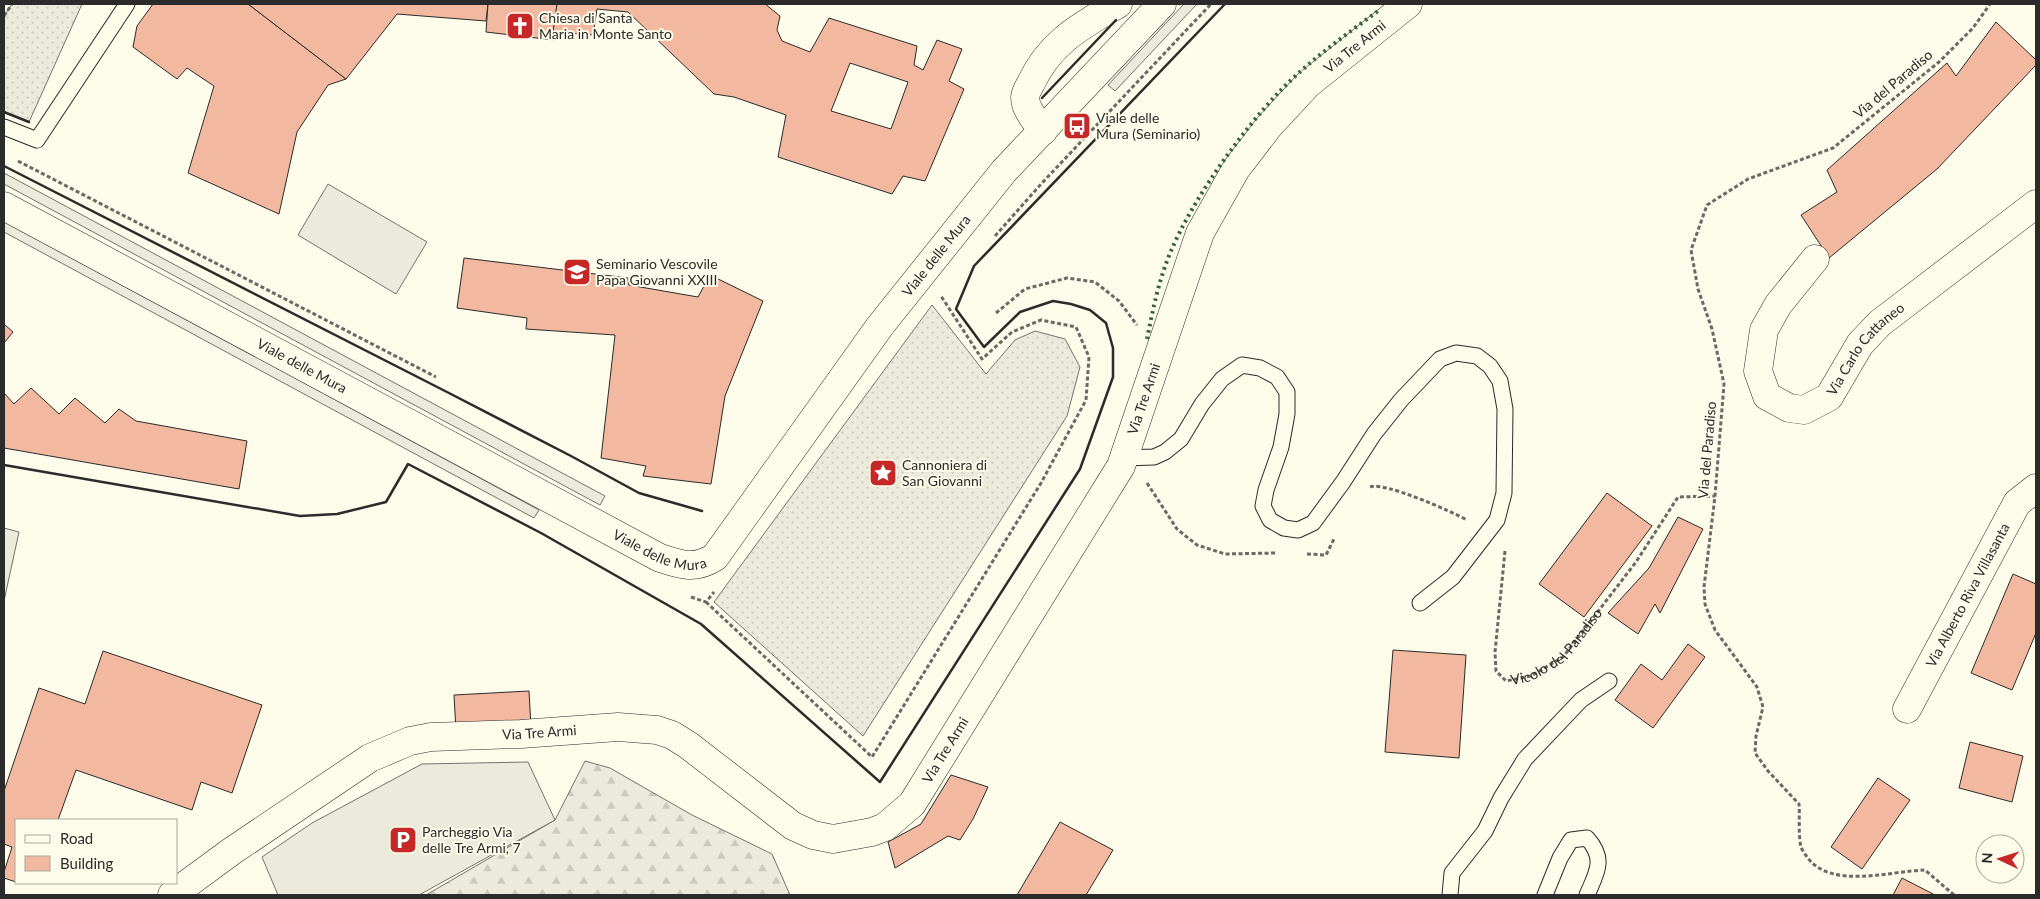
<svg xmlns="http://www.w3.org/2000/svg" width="2040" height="899" viewBox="0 0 2040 899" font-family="Lato,sans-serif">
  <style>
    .grass { fill: url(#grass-dots); stroke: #74746e }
    .forest { fill: url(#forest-firs); stroke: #74746e }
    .pitch { fill: #ecebdb; stroke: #74746e }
    .parking { fill: #eceadb; stroke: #74746e }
    .building { fill: #f2b8a0; stroke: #2b2b2b; fill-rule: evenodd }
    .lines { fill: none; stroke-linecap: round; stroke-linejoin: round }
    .lane-casing { stroke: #2b2b2b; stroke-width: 17 }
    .street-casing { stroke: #2b2b2b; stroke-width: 29 }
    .secondary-casing { stroke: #2b2b2b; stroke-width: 29 }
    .path { stroke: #6a6964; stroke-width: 3; stroke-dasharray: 4 2.5; stroke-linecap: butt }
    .lane { stroke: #fdfbea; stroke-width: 15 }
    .street { stroke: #fdfbea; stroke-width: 28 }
    .secondary { stroke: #fdfbea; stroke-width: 28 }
    .hedge { stroke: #34623c; stroke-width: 4; stroke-dasharray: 2.5 4; stroke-linecap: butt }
    .wall { stroke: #2b2b2b; stroke-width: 2.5 }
    .labels { text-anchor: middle; stroke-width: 4; stroke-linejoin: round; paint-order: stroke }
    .poi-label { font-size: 14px; fill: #2b2b2b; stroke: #fdfbea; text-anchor: start }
    .street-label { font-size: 14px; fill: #2b2b2b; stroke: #fdfbea }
  </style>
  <defs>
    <pattern id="grass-dots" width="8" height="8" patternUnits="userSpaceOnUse" patternTransform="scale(1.25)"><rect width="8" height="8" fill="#ecebdb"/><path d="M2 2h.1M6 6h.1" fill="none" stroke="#cbcabc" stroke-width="1.8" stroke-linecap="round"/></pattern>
    <pattern id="forest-firs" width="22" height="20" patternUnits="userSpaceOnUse" patternTransform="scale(1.25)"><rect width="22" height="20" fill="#ecebdb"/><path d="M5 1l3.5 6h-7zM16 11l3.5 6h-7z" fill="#cbcabc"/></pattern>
  </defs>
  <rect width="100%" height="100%" fill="#fdfbea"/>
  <g class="grass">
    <polygon points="12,4 82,4 29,122 4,112 4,16"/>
    <polygon points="932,305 986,374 1015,340 1035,331 1065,339 1080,367 1067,416 863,736 714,602"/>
  </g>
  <polygon class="forest" points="585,761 610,768 692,815 772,854 790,895 426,895 555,820"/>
  <g class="pitch">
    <polygon points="328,184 427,242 396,294 298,235"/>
    <polygon points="4,528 19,532 4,601"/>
  </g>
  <g class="parking">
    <polygon points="1184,4 1197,4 1115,91 1108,85"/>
    <polygon points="4,173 605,496 600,505 4,184"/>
    <polygon points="4,222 241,349 539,510 534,518 430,462 4,232"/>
    <polygon points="528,762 555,820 419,895 278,895 262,857 312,823 422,764"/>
  </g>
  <g class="building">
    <polygon points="153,4 248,4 346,79 328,85 297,132 279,214 188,173 214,86 187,68 177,79 133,47 137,26"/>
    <polygon points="248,4 488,4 486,21 397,14 346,79"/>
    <polygon points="488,4 557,4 553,40 486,32"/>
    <path d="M557 4H765L780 16 777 30 782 41 810 52 829 18 917 46 914 65 923 70 937 40 962 49 949 81 964 89 925 181 903 176 892 194 778 157 786 115 734 97 714 94 628 12 597 9 593 35 553 32ZM850 63 908 82 891 129 831 111Z"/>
    <polygon points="1996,22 2036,60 2036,65 1937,169 1829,258 1801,215 1837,192 1827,170 1947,63 1956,76"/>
    <polygon points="464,258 628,278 629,285 698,297 710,275 763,301 725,396 711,484 643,476 646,466 601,458 615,335 526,329 527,318 457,308"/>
    <polygon points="4,324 13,332 4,343"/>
    <polygon points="31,388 59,414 75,398 105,423 119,409 136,421 247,441 239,489 4,448 4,393 14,404"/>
    <polygon points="1607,493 1652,526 1584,617 1539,584"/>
    <polygon points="1678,517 1703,529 1660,613 1655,604 1638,634 1608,613 1649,568"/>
    <polygon points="2013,574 2036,584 2036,633 2012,690 1971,673"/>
    <polygon points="1688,644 1705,657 1653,728 1615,700 1641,664 1662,680"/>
    <polygon points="1393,650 1466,655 1459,758 1385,752"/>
    <polygon points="103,651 262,705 232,793 201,782 192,810 76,770 58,820 16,820 16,882 4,878 4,872 12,847 4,844 4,791 39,688 85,704"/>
    <polygon points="529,691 531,727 456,731 454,695"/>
    <polygon points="1970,742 2023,756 2012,802 1959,788"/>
    <polygon points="951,775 988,787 973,819 960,840 948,836 895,868 888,842 921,824"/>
    <polygon points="1878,778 1910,800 1862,869 1831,847"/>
    <polygon points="1060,822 1113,850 1086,895 1017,895"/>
    <polygon points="1902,878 1935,895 1893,895"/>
  </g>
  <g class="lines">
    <defs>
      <g id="lane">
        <polyline points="4,127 37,140 127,4"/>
        <polyline points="1123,458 1154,457 1165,452 1181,439 1202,404 1222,379 1242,365 1260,368 1277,377 1287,392 1287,414 1281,447 1266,490 1263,506 1270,520 1284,528 1298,530 1313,523 1343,482 1374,434 1401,400 1440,359 1456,353 1477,356 1490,366 1500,381 1505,409 1504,493 1497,520 1453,577 1420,603"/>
        <polyline points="1450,895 1452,873 1485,831 1501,798 1525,759 1581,700 1609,681"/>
        <path d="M1545 895 1560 858 1571 840 1587 838C1606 859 1597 872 1587 895"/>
      </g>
      <g id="street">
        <path d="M1043 131C1036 121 1025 110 1025 97 1025 93 1029 87 1031 83 1050 42 1081 26 1118 4"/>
        <path id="s2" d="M1815 259 1778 305 1764 330 1758 371 1767 396 1789 408 1804 410 1829 397 1860 344 1880 323 2036 204"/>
        <path id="s3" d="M1907 709 2017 503 2036 488"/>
        <path id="s4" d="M172 895 232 851 370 758 410 741 431 737 521 734 618 727 657 730 672 735 688 745 793 826 813 835 833 839 872 832 885 827 912 804 1121 466 1200 233 1236 169 1269 126 1308 84 1408 4"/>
      </g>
      <g id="secondary">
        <path id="s5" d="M4 206 660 558C681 565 695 570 715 557L880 326 1004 171 1162 4"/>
      </g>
    </defs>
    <use href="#lane" class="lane-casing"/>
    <use href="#street" class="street-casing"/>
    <use href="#secondary" class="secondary-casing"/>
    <g class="path">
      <polyline points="4,16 12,4"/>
      <polyline points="18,161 436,377"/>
      <polyline points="995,236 1042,183 1211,4"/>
      <polyline points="996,313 1025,289 1067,278 1095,282 1119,301 1137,325"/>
      <polyline points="1147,483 1177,529 1197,545 1225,554 1276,553"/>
      <path d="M1370 487C1383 481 1453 512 1467 520"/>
      <path id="s1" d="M1505 551 1495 652 1496 671 1506 681 1531 676 1563 657 1636 562 1678 497 1715 496"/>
      <polyline points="1307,554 1326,555 1334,539"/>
      <polyline points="691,597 706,602 714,592"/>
      <polyline points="706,602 872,757 1041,483 1086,400 1089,357 1076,327 1041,320 1012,332 982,359 941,296"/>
      <path d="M1954 895 1925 870C1890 871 1831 890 1807 857 1805 854 1802 850 1801 847 1798 834 1800 817 1799 804L1768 771 1755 753 1756 736 1763 707 1757 687 1715 630 1705 604 1704 587 1715 496 1724 384 1712 329 1698 289 1691 250 1707 205 1748 179 1833 148 1939 62 1973 28 1990 4"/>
    </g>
    <use href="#lane" class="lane"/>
    <use href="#street" class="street"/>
    <use href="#secondary" class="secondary"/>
    <path class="hedge" d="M1147 339C1153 309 1159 279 1171 251 1193 199 1241 132 1280 91 1309 61 1344 36 1378 11"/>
    <g class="wall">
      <polyline points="1042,98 1116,20"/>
      <polyline points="4,112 29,122"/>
      <polyline points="4,166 447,392 571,456 639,493 702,511"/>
      <polyline points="4,465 300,516 337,514 386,502 408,464 541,533 701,624 880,782 1080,469 1113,377 1113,348 1106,323 1090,310 1071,304 1053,301 1020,312 984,347 956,309 974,266 1225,4"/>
    </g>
  </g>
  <defs>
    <symbol id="church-square" viewBox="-11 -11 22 22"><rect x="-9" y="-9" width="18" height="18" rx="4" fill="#c62828" stroke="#fdfbea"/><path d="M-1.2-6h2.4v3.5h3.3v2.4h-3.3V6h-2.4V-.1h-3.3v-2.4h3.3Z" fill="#fff"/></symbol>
    <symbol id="bus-square" viewBox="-11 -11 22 22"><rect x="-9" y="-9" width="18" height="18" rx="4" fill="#c62828" stroke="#fdfbea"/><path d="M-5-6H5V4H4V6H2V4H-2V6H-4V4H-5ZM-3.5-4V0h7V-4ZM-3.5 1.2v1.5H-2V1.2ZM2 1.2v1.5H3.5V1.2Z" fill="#fff"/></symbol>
    <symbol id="school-square" viewBox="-11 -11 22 22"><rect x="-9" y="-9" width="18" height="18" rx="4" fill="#c62828" stroke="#fdfbea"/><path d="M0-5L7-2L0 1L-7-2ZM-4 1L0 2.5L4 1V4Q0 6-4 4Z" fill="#fff"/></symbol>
    <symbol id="sight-square" viewBox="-11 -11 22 22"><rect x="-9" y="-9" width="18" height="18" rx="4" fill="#c62828" stroke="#fdfbea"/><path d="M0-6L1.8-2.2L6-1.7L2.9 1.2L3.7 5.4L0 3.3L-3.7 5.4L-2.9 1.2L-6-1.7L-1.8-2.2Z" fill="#fff"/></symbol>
    <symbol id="parking-square" viewBox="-11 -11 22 22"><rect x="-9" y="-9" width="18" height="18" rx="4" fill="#c62828" stroke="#fdfbea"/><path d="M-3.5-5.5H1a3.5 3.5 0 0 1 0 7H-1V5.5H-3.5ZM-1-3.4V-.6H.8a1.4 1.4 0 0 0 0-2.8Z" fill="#fff"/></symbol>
  </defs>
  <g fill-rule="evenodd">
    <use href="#church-square" x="504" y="10" width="32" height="32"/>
    <use href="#bus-square" x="1061" y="110" width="32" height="32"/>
    <use href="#school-square" x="561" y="256" width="32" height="32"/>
    <use href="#sight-square" x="867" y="457" width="32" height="32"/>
    <use href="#parking-square" x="387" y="824" width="32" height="32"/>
  </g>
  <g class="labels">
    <g class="poi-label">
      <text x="539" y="23">Chiesa di Santa<tspan x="539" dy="16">Maria in Monte Santo</tspan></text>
      <text x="1096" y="123">Viale delle<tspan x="1096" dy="16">Mura (Seminario)</tspan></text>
      <text x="596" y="269">Seminario Vescovile<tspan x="596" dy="16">Papa Giovanni XXIII</tspan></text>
      <text x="902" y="470">Cannoniera di<tspan x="902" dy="16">San Giovanni</tspan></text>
      <text x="422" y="837">Parcheggio Via<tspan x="422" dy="16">delle Tre Armi, 7</tspan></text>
    </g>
    <g class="street-label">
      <text dy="5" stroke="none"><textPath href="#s4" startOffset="1719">Via Tre Armi</textPath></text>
      <text transform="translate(1893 84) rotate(-40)" y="5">Via del Paradiso</text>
      <text dy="5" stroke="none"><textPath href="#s5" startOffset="1176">Viale delle Mura</textPath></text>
      <text dy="5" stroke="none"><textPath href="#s2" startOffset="285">Via Carlo Cattaneo</textPath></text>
      <text dy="5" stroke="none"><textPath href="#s5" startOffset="338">Viale delle Mura</textPath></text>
      <text dy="5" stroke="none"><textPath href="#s4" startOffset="1299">Via Tre Armi</textPath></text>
      <text transform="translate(1707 450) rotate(-85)" y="5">Via del Paradiso</text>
      <text dy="5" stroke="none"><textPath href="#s5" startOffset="742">Viale delle Mura</textPath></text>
      <text dy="5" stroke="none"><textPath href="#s3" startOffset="129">Via Alberto Riva Villasanta</textPath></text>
      <text dy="5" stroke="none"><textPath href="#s1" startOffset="198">Vicolo del Paradiso</textPath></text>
      <text dy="5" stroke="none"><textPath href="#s4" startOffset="414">Via Tre Armi</textPath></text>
      <text dy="5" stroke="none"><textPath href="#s4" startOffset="894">Via Tre Armi</textPath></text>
    </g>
  </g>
  <rect width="2040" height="899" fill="none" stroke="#2b2b2b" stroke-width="10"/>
  <rect x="15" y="819" width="162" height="65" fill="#fdfbea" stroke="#a9a89e"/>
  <rect x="25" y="835" width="25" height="8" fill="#fdfbea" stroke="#a9a89e"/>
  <text x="60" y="844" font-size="15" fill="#2b2b2b">Road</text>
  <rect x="25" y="856" width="25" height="15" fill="#f2b8a0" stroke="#a9a89e"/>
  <text x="60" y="869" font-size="15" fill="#2b2b2b">Building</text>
  <g transform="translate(2000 859) rotate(274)"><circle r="24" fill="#fdfbea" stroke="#a9a89e"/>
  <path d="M0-4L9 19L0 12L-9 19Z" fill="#c62828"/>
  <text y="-8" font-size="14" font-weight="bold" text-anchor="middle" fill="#2b2b2b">N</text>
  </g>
</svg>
